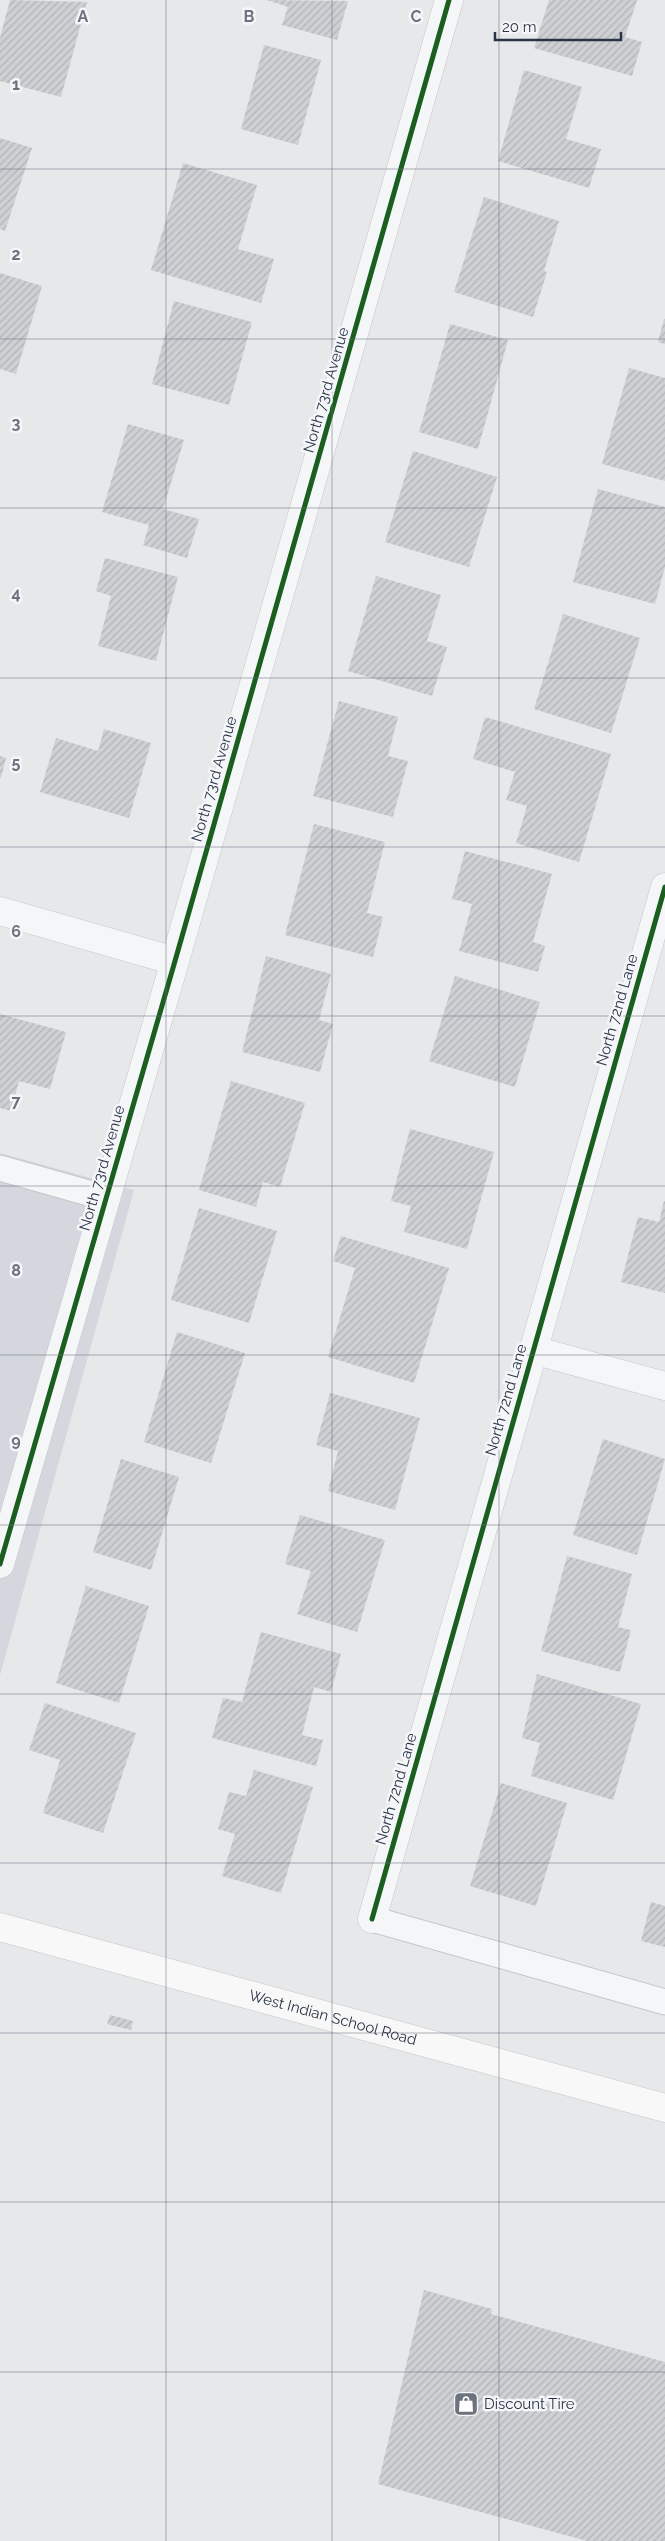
<svg xmlns="http://www.w3.org/2000/svg" width="665" height="2541" viewBox="0 0 665 2541" font-family="Raleway,sans-serif">
  <style>
    .built { fill: #d4d7dd }
    .building { fill: url(#building-hatch) }
    .lines { fill: none; stroke-linecap: round; stroke-linejoin: round }
    .lane-casing { stroke: #c4c6c8; stroke-width: 27 }
    .street-casing { stroke: #c4c6c8; stroke-width: 29 }
    .secondary-casing { stroke: #c4c6c8; stroke-width: 29 }
    .lane { stroke: #f5f6f7; stroke-width: 25 }
    .street { stroke: #f5f6f7; stroke-width: 28 }
    .secondary { stroke: #f8f8f8; stroke-width: 28 }
    .cycleway-casing { stroke: #f4f6f9; stroke-width: 8 }
    .cycleway { stroke: #1b5e20; stroke-width: 5 }
    .grid { fill: none; stroke: #6c737f; stroke-width: 1; stroke-opacity: 0.55 }
    .labels { text-anchor: middle; stroke-width: 5; stroke-linejoin: round; paint-order: stroke }
    .street-label { font-size: 15px; fill: #2b3445; stroke: #f4f6f9 }
    .poi-label { font-size: 15px; fill: #2b3445; stroke: #f4f6f9; text-anchor: start }
    .grid-label { font-size: 16px; text-anchor: middle; font-weight: bold; fill: #6c737f; stroke: #f4f6f9; stroke-width: 5; stroke-linejoin: round; paint-order: stroke }
  </style>
  <defs>
    <pattern id="building-hatch" width="6" height="6" patternUnits="userSpaceOnUse" patternTransform="scale(1.25)"><rect width="6" height="6" fill="#ced0d3"/><path d="M-1 1l2-2M0 6l6-6M5 7l2-2" fill="none" stroke="#b1b3b6"/></pattern>
  </defs>
  <rect width="100%" height="100%" fill="#e6e8ea"/>
  <polygon class="built" points="0,1153 134,1190 0,1675"/>
  <g class="building">
    <polygon points="10,0 87,2 61,97 0,81 0,38"/>
    <polygon points="267,0 348,1 337,40 282,25 288,7"/>
    <polygon points="549,0 637,0 625,37 642,42 632,76 534,48"/>
    <polygon points="264,45 321,60 298,145 241,129"/>
    <polygon points="524,70 582,87 566,139 601,149 589,188 498,161"/>
    <polygon points="0,138 32,148 5,231 0,229"/>
    <polygon points="183,163 257,185 238,249 274,259 261,303 151,270"/>
    <polygon points="484,197 559,221 544,271 547,272 533,317 454,292"/>
    <polygon points="0,273 42,286 16,374 0,369"/>
    <polygon points="174,301 252,322 229,405 152,384"/>
    <polygon points="664,319 665,319 665,344 658,342"/>
    <polygon points="450,324 508,340 478,449 419,432"/>
    <polygon points="629,368 665,378 665,481 602,464"/>
    <polygon points="128,424 184,440 163,509 199,519 187,558 143,545 149,525 102,512"/>
    <polygon points="413,451 497,477 469,567 385,542"/>
    <polygon points="598,489 665,507 665,567 655,604 573,582"/>
    <polygon points="105,558 178,577 156,661 98,646 111,596 96,591"/>
    <polygon points="376,576 441,595 427,641 447,647 432,696 348,671"/>
    <polygon points="563,614 640,638 611,733 534,709"/>
    <polygon points="339,701 398,717 388,756 408,761 393,817 313,796"/>
    <polygon points="485,717 611,754 579,862 516,843 527,806 506,800 515,772 473,759"/>
    <polygon points="104,729 151,743 129,818 40,792 56,738 98,751"/>
    <polygon points="0,756 6,758 1,778 0,778"/>
    <polygon points="314,824 385,842 367,913 383,917 373,957 285,935"/>
    <polygon points="465,851 552,874 533,942 545,946 538,972 459,951 472,904 452,899"/>
    <polygon points="266,956 331,974 319,1020 333,1024 320,1072 242,1052"/>
    <polygon points="455,976 540,1002 515,1087 429,1061"/>
    <polygon points="0,1014 66,1032 50,1089 19,1081 11,1111 0,1108"/>
    <polygon points="231,1081 305,1103 280,1187 263,1182 256,1207 199,1190"/>
    <polygon points="410,1129 494,1152 467,1249 404,1232 411,1206 391,1201"/>
    <polygon points="664,1201 665,1201 665,1293 621,1282 638,1217 659,1222"/>
    <polygon points="199,1208 277,1231 249,1323 171,1300"/>
    <polygon points="341,1236 449,1268 414,1383 328,1357 355,1268 333,1261"/>
    <polygon points="177,1332 245,1353 211,1463 144,1442"/>
    <polygon points="330,1393 420,1418 395,1510 328,1491 338,1451 316,1445"/>
    <polygon points="603,1439 665,1459 637,1555 573,1535"/>
    <polygon points="121,1459 179,1477 151,1570 93,1552"/>
    <polygon points="300,1515 385,1540 357,1632 297,1614 311,1571 285,1564"/>
    <polygon points="567,1556 632,1574 618,1627 631,1630 620,1672 541,1651"/>
    <polygon points="86,1586 149,1606 119,1703 56,1683"/>
    <polygon points="261,1632 341,1654 331,1692 314,1687 302,1735 323,1740 316,1766 212,1738 223,1698 242,1702"/>
    <polygon points="537,1674 641,1704 613,1800 531,1776 540,1743 522,1738"/>
    <polygon points="45,1703 136,1733 103,1833 43,1813 60,1760 29,1750"/>
    <polygon points="254,1770 313,1787 281,1893 222,1876 235,1834 218,1829 229,1792 246,1796"/>
    <polygon points="501,1783 567,1803 536,1906 470,1886"/>
    <polygon points="651,1902 665,1906 665,1947 641,1941"/>
    <polygon points="110,2015 133,2021 131,2030 107,2024"/>
    <polygon points="424,2290 492,2309 491,2314 665,2362 665,2541 587,2541 378,2484"/>
  </g>
  <g class="lines">
    <defs>
      <g id="lane">
        <polyline points="0,1168 106,1198"/>
        <polyline points="372,1919 665,2002"/>
      </g>
      <g id="street">
        <polyline points="0,911 175,961"/>
        <polyline points="533,1350 665,1386"/>
        <polyline points="0,1564 175,961 449,0"/>
        <polyline points="372,1919 665,887"/>
      </g>
      <g id="secondary">
        <path id="s1" d="M0 1927 665 2108"/>
      </g>
    </defs>
    <use href="#lane" class="lane-casing"/>
    <use href="#street" class="street-casing"/>
    <use href="#secondary" class="secondary-casing"/>
    <use href="#lane" class="lane"/>
    <use href="#street" class="street"/>
    <use href="#secondary" class="secondary"/>
    <defs>
      <g id="cycleway">
        <polyline points="0,1564 175,961 449,0"/>
        <polyline points="372,1919 665,887"/>
      </g>
    </defs>
    <use href="#cycleway" class="cycleway-casing"/>
    <use href="#cycleway" class="cycleway"/>
  </g>
  <path class="grid" d="M166 0V2541M332 0V2541M499 0V2541M0 169H665M0 339H665M0 508H665M0 678H665M0 847H665M0 1016H665M0 1186H665M0 1355H665M0 1525H665M0 1694H665M0 1863H665M0 2033H665M0 2202H665M0 2372H665"/>
  <defs>
    <symbol id="shop-square" viewBox="-11 -11 22 22"><rect x="-9" y="-9" width="18" height="18" rx="4" fill="#6c737f" stroke="#f4f6f9"/><path d="M-5-2.5h2.3a2.7 3.5 0 0 1 5.4 0H5L5.5 6h-11ZM-1.5-2.5h3a1.5 2.3 0 0 0-3 0Z" fill="#fff"/></symbol>
  </defs>
  <g fill-rule="evenodd">
    <use href="#shop-square" x="452" y="2390" width="28" height="28"/>
  </g>
  <g class="labels">
    <g class="street-label">
      <text transform="translate(326 390) rotate(-74)" y="5">North 73rd Avenue</text>
      <text transform="translate(214 779) rotate(-74)" y="5">North 73rd Avenue</text>
      <text transform="translate(617 1010) rotate(-74)" y="5">North 72nd Lane</text>
      <text transform="translate(102 1168) rotate(-74)" y="5">North 73rd Avenue</text>
      <text transform="translate(506 1400) rotate(-74)" y="5">North 72nd Lane</text>
      <text transform="translate(396 1789) rotate(-74)" y="5">North 72nd Lane</text>
      <text dy="5" stroke="none"><textPath href="#s1" startOffset="345">West Indian School Road</textPath></text>
    </g>
    <g class="poi-label">
      <text x="484" y="2409">Discount Tire</text>
    </g>
  </g>
  <g class="grid-label">
    <text x="83" y="22">A</text>
    <text x="249" y="22">B</text>
    <text x="416" y="22">C</text>
    <text x="16" y="90">1</text>
    <text x="16" y="260">2</text>
    <text x="16" y="429">3</text>
    <text x="16" y="599">4</text>
    <text x="16" y="768">5</text>
    <text x="16" y="937">6</text>
    <text x="16" y="1107">7</text>
    <text x="16" y="1276">8</text>
    <text x="16" y="1446">9</text>
  </g>
  <path d="M495 32v8h126v-8" fill="none" stroke="#2b3445" stroke-width="2.5"/>
  <text x="502" y="32" font-size="15" fill="#2b3445" stroke="#f4f6f9" stroke-width="4" paint-order="stroke">20 m</text>
</svg>
